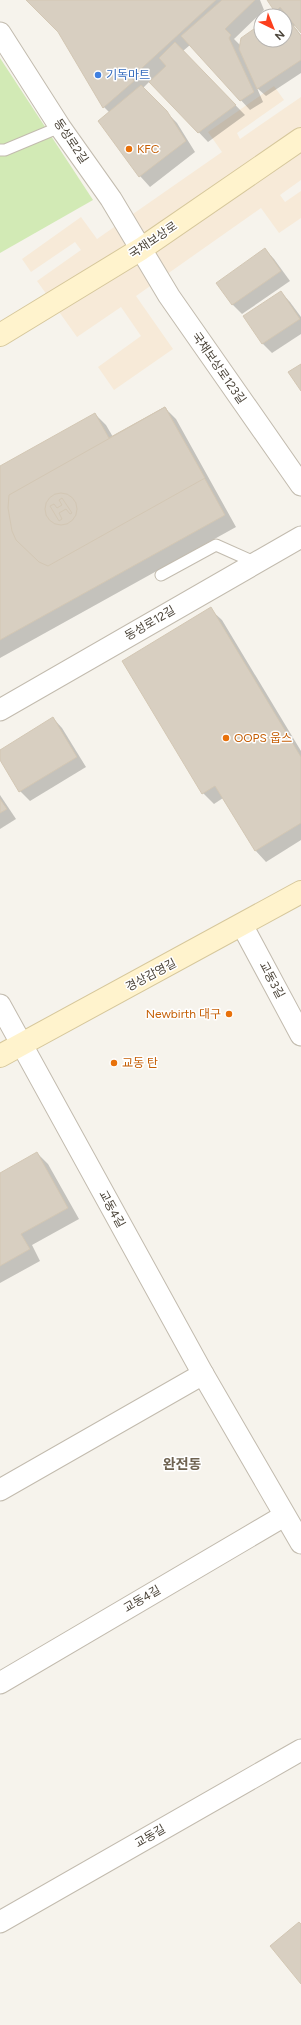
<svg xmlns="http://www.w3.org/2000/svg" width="301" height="2025" viewBox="0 0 301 2025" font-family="Figtree,'Noto Sans KR',sans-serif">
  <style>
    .commercial { fill: #f7ead8 }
    .green { fill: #d2eab5 }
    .shadow { fill: #0003 }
    .building { fill: #d8cfc1; stroke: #d3c7b4 }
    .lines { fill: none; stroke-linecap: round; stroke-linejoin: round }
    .lane-casing { stroke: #c2bbae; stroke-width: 13 }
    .street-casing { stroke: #c2bbae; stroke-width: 23 }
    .secondary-casing { stroke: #d6c79b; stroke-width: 24 }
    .lane { stroke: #fff; stroke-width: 11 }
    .street { stroke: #fff; stroke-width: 21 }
    .secondary { stroke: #fff3cd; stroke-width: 22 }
    .shop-dot { fill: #3f7fe0; stroke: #fff; stroke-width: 1.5 }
    .food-dot { fill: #e8710a; stroke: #fff; stroke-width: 1.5 }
    .labels { text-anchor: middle; stroke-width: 3; stroke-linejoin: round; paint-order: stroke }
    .shop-label { font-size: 12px; fill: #366cbe; stroke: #fff; text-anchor: start }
    .street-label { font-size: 12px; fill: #4b4439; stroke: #fff }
    .food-label { font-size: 12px; fill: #c56008; stroke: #fff; text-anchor: start }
    .quarter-label { font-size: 14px; font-weight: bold; fill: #6e6250; stroke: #fff }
  </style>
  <rect width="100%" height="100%" fill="#f6f3ec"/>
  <polygon class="commercial" points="274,86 284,100 237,133 240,139 301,97 301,180 280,195 285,202 301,191 301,218 279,233 261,208 136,296 173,349 114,390 98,367 141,336 121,307 77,337 37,281 81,250 75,242 31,272 22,259 81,217 97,239 222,152 208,132"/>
  <polygon class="green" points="0,58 93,200 0,253"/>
  <g class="shadow">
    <polygon points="27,0 260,0 264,10 234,39 241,46 261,25 261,40 285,40 285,16 274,16 278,14 268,0 301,0 301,32 296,25 294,26 301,35 301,73 266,96 257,88 263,102 250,110 190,45 183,51 245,115 208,142 150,81 143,88 177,123 195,152 150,187 140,176 109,112 104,107 59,32"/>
    <polygon points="265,249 274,259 290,281 242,314 233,305 218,283"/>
    <polygon points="281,292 290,302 301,317 301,334 272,353 263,344 245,316"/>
    <polygon points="165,408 176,419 236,527 0,658 0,467 95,414 106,425 113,437"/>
    <polygon points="210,609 222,620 301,751 301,840 266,862 255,850 223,798 214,804 203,793"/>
    <polygon points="53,718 62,728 86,767 30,801 20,791 0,758 0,751"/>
    <polygon points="0,795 16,819 0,829"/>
    <polygon points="37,1153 48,1164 79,1219 32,1245 40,1261 0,1283 0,1174"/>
  </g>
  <g class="building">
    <polygon points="26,0 216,0 131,78 134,81 103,108 58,32"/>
    <polygon points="222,0 255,0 225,29 231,35 229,38 254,92 240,101 181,36"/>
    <polygon points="267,0 301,0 301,33 280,7 275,12"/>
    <polygon points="281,10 301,36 301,60 257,89 239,49 241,38 261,24 261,40 285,40 285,16 273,16"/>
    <polygon points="175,42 236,105 198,133 149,82 166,66 159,58"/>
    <polygon points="141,85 167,111 186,141 139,177 98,121"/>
    <polygon points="265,248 281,271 232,305 216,283"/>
    <polygon points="281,291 300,319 262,344 243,316"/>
    <polygon points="301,364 301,391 288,372"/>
    <polygon points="165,407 225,515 0,640 0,466 95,413 109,438"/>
    <polygon points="165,407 205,478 48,566 39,562 16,540 12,531 8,508 9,495"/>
    <circle cx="61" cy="509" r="16"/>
    <polygon points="62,498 72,513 70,514 66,509 59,513 62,519 59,521 50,506 54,504 57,508 62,505 59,500"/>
    <polygon points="211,607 301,757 301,823 255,851 215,786 202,794 122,661"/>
    <polygon points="53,717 77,757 19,792 0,760 0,750"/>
    <polygon points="0,799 7,809 0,813"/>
    <polygon points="37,1152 68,1208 21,1234 30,1249 0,1266 0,1173"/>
    <polygon points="299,1922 301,1924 301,1984 270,1946"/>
  </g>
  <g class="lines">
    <defs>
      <g id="lane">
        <polyline points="0,150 5,150 60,127"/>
        <polyline points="161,575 216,545 254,562"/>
      </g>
      <g id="street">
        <polyline points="0,33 60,127 111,199 169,296 301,485"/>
        <polyline points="0,710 301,537"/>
        <polyline points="242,925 301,1035"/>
        <polyline points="0,1005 203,1374 301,1543"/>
        <polyline points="0,1490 203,1374"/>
        <polyline points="0,1683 284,1516"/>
        <polyline points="0,1922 301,1750"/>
      </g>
      <g id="secondary">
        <polyline points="0,335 141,249 301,139"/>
        <polyline points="0,1056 301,892"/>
      </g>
    </defs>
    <use href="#lane" class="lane-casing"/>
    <use href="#street" class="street-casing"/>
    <use href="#secondary" class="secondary-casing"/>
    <use href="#lane" class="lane"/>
    <use href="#street" class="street"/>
    <use href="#secondary" class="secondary"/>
  </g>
  <circle class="shop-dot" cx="98" cy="75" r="4"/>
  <g class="food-dot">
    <circle cx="129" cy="149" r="4"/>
    <circle cx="226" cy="738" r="4"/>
    <circle cx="229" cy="1014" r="4"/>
    <circle cx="114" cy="1063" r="4"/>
  </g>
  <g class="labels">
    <g class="shop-label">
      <text x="106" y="79">기독마트</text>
    </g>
    <g class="street-label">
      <text transform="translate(71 141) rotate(56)" y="4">동성로2길</text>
      <text transform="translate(153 240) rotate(-34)" y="4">국채보상로</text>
      <text transform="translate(219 368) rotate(55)" y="4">국채보상로123길</text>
      <text transform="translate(150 623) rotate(-30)" y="4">동성로12길</text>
      <text transform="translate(151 975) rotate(-28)" y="4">경상감영길</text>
      <text transform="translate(272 980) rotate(62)" y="4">교동3길</text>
      <text transform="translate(112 1209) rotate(61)" y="4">교동4길</text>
      <text transform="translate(142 1599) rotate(-30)" y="4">교동4길</text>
      <text transform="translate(150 1836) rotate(-30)" y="4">교동길</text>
    </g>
    <g class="food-label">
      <text x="137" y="153">KFC</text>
      <text x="234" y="742">OOPS 웁스</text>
      <text x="221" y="1018" text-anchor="end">Newbirth 대구</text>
      <text x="122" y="1067">교동 탄</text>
    </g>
    <g class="quarter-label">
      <text x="182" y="1469">완전동</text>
    </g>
  </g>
  <g transform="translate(273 28) rotate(137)"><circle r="19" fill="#ffffff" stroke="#b7b4b0"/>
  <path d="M0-3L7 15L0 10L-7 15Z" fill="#fc3f1d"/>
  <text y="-6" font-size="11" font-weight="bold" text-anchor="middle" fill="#4b4439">N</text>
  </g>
</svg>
